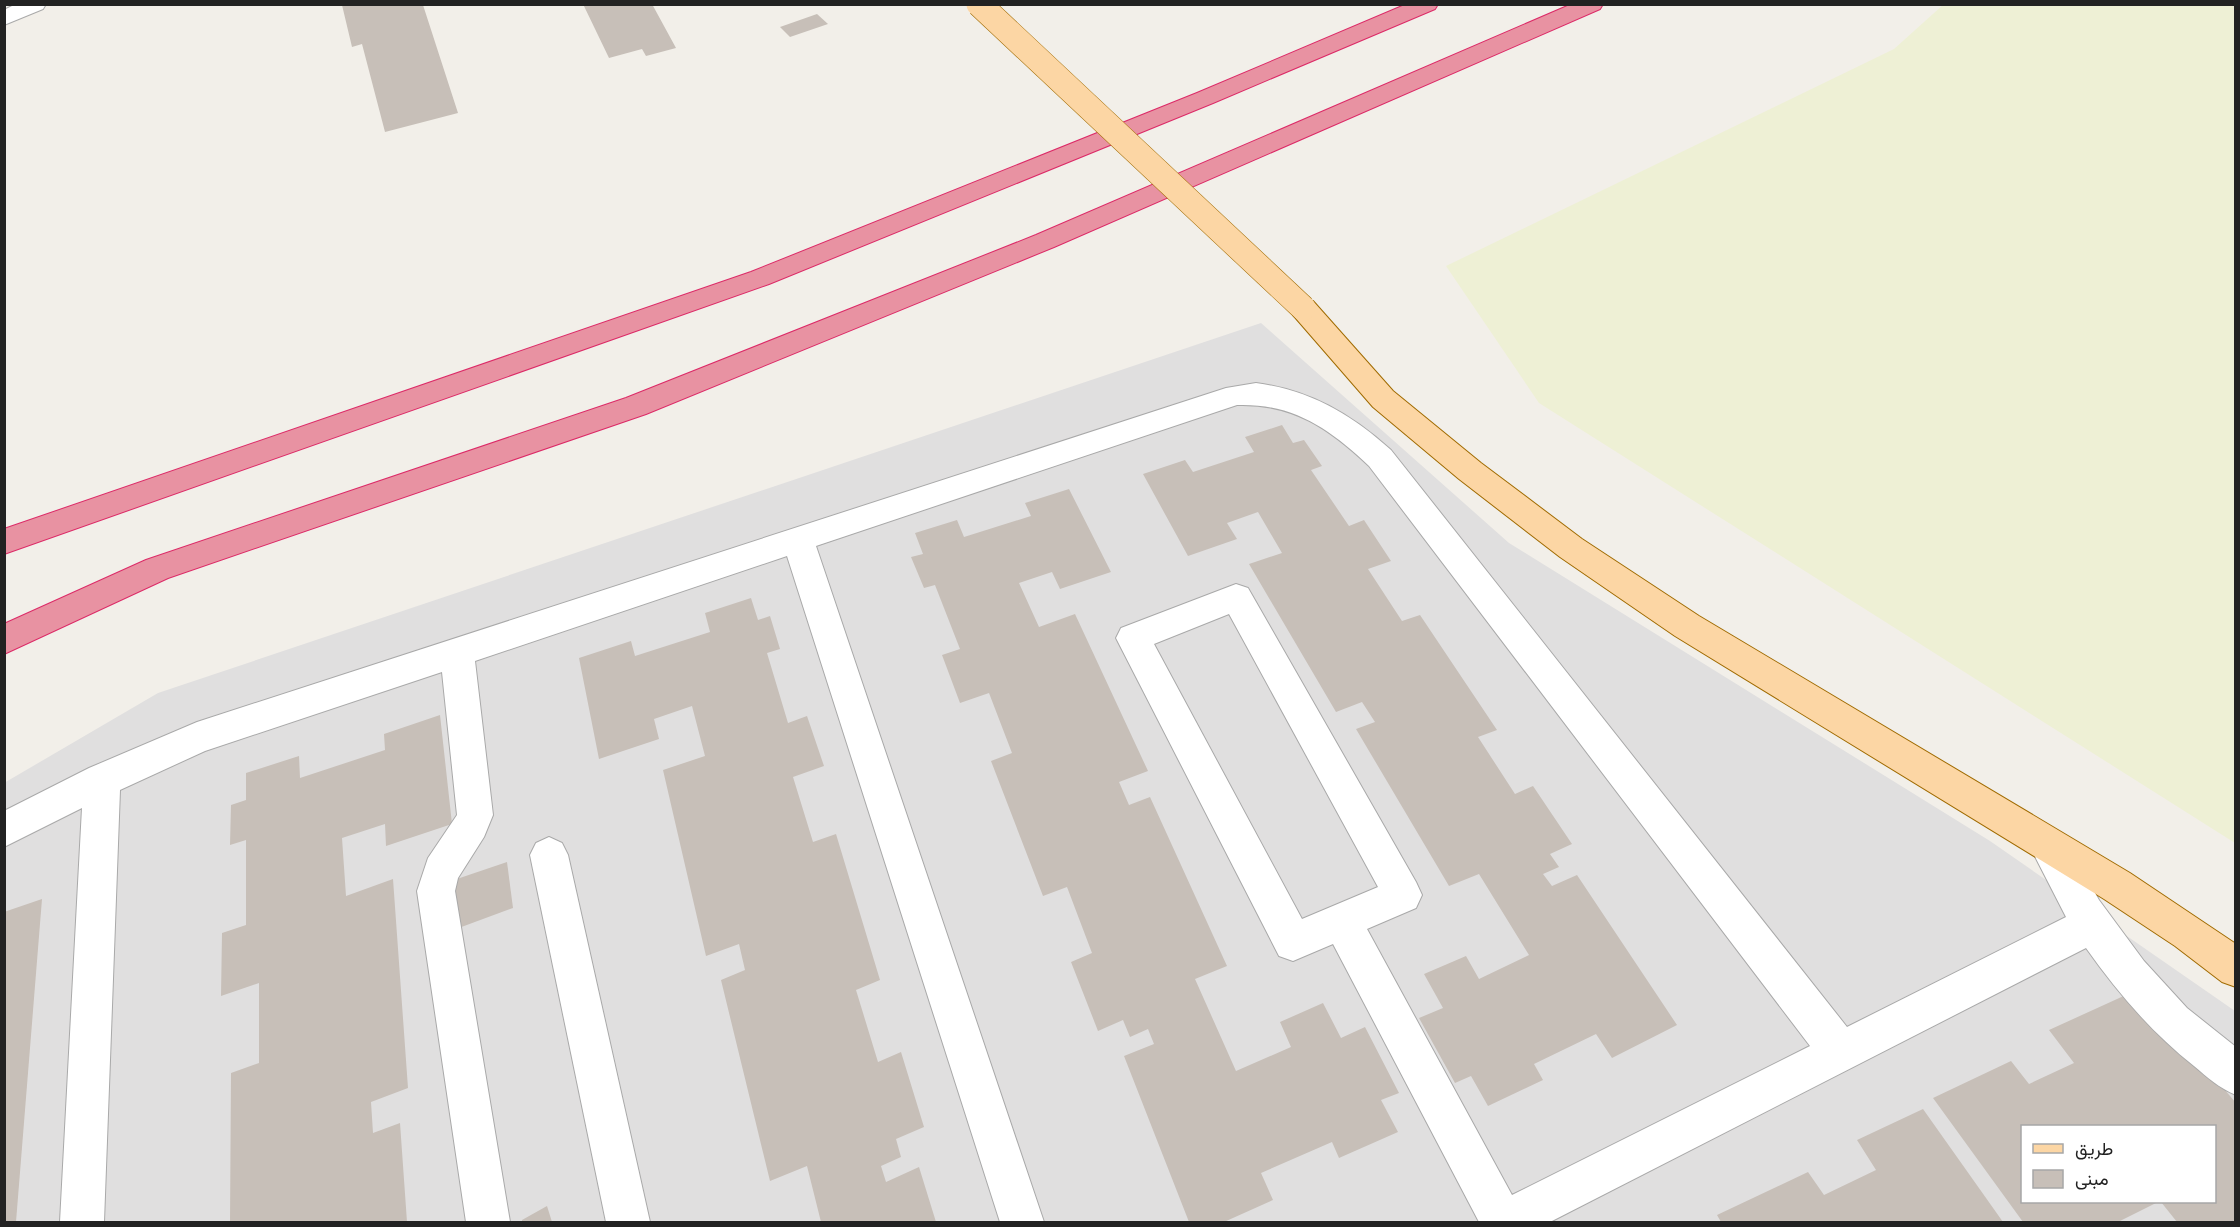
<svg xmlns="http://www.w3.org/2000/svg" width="2240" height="1227" viewBox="0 0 2240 1227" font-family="'Exo 2',Vazirmatn,sans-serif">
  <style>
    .residential { fill: #e0dfdf; fill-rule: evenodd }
    .farmland { fill: #eef0d5 }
    .building { fill: #c7bfb8 }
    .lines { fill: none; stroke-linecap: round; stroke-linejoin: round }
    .minor-casing { stroke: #a9a9a9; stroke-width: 2 }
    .major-casing { stroke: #a06b00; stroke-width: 2 }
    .highway-casing { stroke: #dc2a67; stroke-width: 2 }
    .minor { fill: #fff; fill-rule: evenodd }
    .major { fill: #fcd6a4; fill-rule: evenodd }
    .highway { fill: #e892a2; fill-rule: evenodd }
    .major-bridge-casing { stroke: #a06b00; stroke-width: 26; stroke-linecap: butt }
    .major-bridge { stroke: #fcd6a4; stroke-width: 25 }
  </style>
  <rect width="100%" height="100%" fill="#f2efe9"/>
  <path class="residential" d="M1261 323 1509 543 1990 841 2235 1011V1222H5L4 783 158 693ZM2022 1126H2214V1202H2022Z"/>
  <polygon class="farmland" points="1944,4 2235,5 2235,843 1539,403 1446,266 1894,49"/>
  <g class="building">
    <polygon points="583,4 652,4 676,48 646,56 642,49 609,58"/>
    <polygon points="342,5 423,5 458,113 385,132 362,44 352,47"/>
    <polygon points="817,14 828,24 790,37 780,27"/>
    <polygon points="1282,425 1293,443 1304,440 1322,466 1311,470 1349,526 1364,520 1391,561 1368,569 1402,621 1420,615 1497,730 1478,737 1515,794 1533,786 1572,844 1550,854 1559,867 1543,874 1552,886 1577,875 1677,1025 1612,1058 1596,1034 1534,1064 1543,1080 1488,1106 1471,1076 1455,1083 1419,1018 1443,1008 1424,974 1466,956 1479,979 1529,955 1479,874 1449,886 1356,729 1375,722 1362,702 1336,712 1249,564 1282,553 1258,512 1227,523 1237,539 1188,556 1143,474 1185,460 1193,472 1254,452 1245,437"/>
    <polygon points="1069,489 1111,572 1060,589 1052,572 1019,583 1039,627 1075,614 1148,771 1119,782 1129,805 1150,797 1227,966 1195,979 1236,1071 1291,1047 1280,1022 1323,1003 1341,1038 1365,1027 1399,1093 1381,1100 1398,1132 1339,1158 1332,1142 1261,1173 1273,1200 1224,1222 1189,1222 1124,1056 1154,1044 1148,1029 1130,1037 1123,1020 1098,1031 1071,962 1092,953 1067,887 1043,896 991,761 1012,753 989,693 960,703 942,655 960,649 935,585 924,588 911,557 923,554 915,533 957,520 964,537 1031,516 1025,503"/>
    <polygon points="751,598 758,620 770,616 780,649 767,653 788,723 807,716 824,766 793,777 813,842 836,834 880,980 856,990 878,1062 901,1052 924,1127 896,1139 901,1157 881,1166 886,1182 919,1167 936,1222 821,1222 807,1166 770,1181 721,980 745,970 739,944 706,956 663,770 705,756 692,706 654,719 659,739 599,759 579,658 631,641 635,656 710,632 705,613"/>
    <polygon points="440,715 452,824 386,846 385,824 342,838 346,896 393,879 408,1088 371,1102 373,1133 400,1123 407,1222 230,1222 231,1073 259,1063 259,983 221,996 222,933 246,925 246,840 230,845 231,805 246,800 246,773 299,756 300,778 385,750 384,734"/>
    <polygon points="507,862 513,908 456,929 451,881"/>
    <polygon points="42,899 16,1222 4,1222 4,912"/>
    <polygon points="2139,989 2236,1103 2236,1222 2177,1222 2161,1202 2214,1202 2214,1126 2022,1126 2022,1202 2158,1202 2118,1222 2023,1222 1933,1098 2011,1061 2029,1084 2074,1063 2049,1030"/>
    <polygon points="1923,1109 2003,1222 1721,1222 1717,1215 1808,1172 1824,1195 1876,1170 1857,1140"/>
    <polygon points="547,1206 552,1222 522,1222 522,1220"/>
  </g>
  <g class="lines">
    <defs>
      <g id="minor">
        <polygon points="16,4 46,4 43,9 4,25 4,10"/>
        <path d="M1256 383C1310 390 1351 414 1391 450L1847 1027 2066 917 2029 845 2035 833 2048 828 2061 833 2099 900 2144 961 2187 1008 2236 1047V1095C2219 1088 2207 1077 2194 1066 2151 1032 2117 992 2086 948L1550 1222H1479L1333 944 1293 961 1279 956 1116 638 1121 628 1236 584 1248 588 1416 882 1422 895 1416 908 1367 929 1512 1195 1810 1046 1369 466C1330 429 1293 403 1237 405L816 546 1044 1222H1000L787 556 475 661 493 815 484 837 458 878 455 891 510 1222H466L417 891 428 858 457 815 442 672 205 751 120 790 104 1222H60L82 808 4 847V811L89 768 197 722 1226 388ZM1229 614 1378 887 1302 919 1154 644Z"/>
        <polygon points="549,837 562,843 568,855 650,1222 606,1222 530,855 536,843"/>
      </g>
      <polygon id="major" points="1303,299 1313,301 1393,391 1481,463 1582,539 1699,616 2130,873 2236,944 2236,987 2222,982 2175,946 2104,899 1675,636 1560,557 1459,479 1373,407 1293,315 1289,308 1293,301"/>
      <g id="highway">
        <polygon points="1407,4 1438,4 1435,9 1213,103 769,284 4,554 4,529 751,272 1197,93"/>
        <polygon points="1572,4 1603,4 1600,9 1054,247 646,414 168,578 4,654 4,624 146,560 626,398 1036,235"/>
      </g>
    </defs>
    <use href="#minor" class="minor-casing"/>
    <use href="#major" class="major-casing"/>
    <use href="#highway" class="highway-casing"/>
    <use href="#minor" class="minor"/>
    <use href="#major" class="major"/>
    <use href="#highway" class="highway"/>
    <defs>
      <polyline id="major-bridge" points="979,4 1303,308"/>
    </defs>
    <use href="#major-bridge" class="major-bridge-casing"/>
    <use href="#major-bridge" class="major-bridge"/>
  </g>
  <rect width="2240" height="1227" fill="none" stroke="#222222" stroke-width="12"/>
  <rect x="2021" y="1125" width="195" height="78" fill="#ffffff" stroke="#a7a7a7" stroke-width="1.5"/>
  <rect x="2033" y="1144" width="30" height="9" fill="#fcd6a4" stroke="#a7a7a7" stroke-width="1.5"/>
  <text x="2075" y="1155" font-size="18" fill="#222222">طريق</text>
  <rect x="2033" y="1170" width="30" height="18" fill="#c7bfb8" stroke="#a7a7a7" stroke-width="1.5"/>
  <text x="2075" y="1185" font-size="18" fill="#222222">مبنى</text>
</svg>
